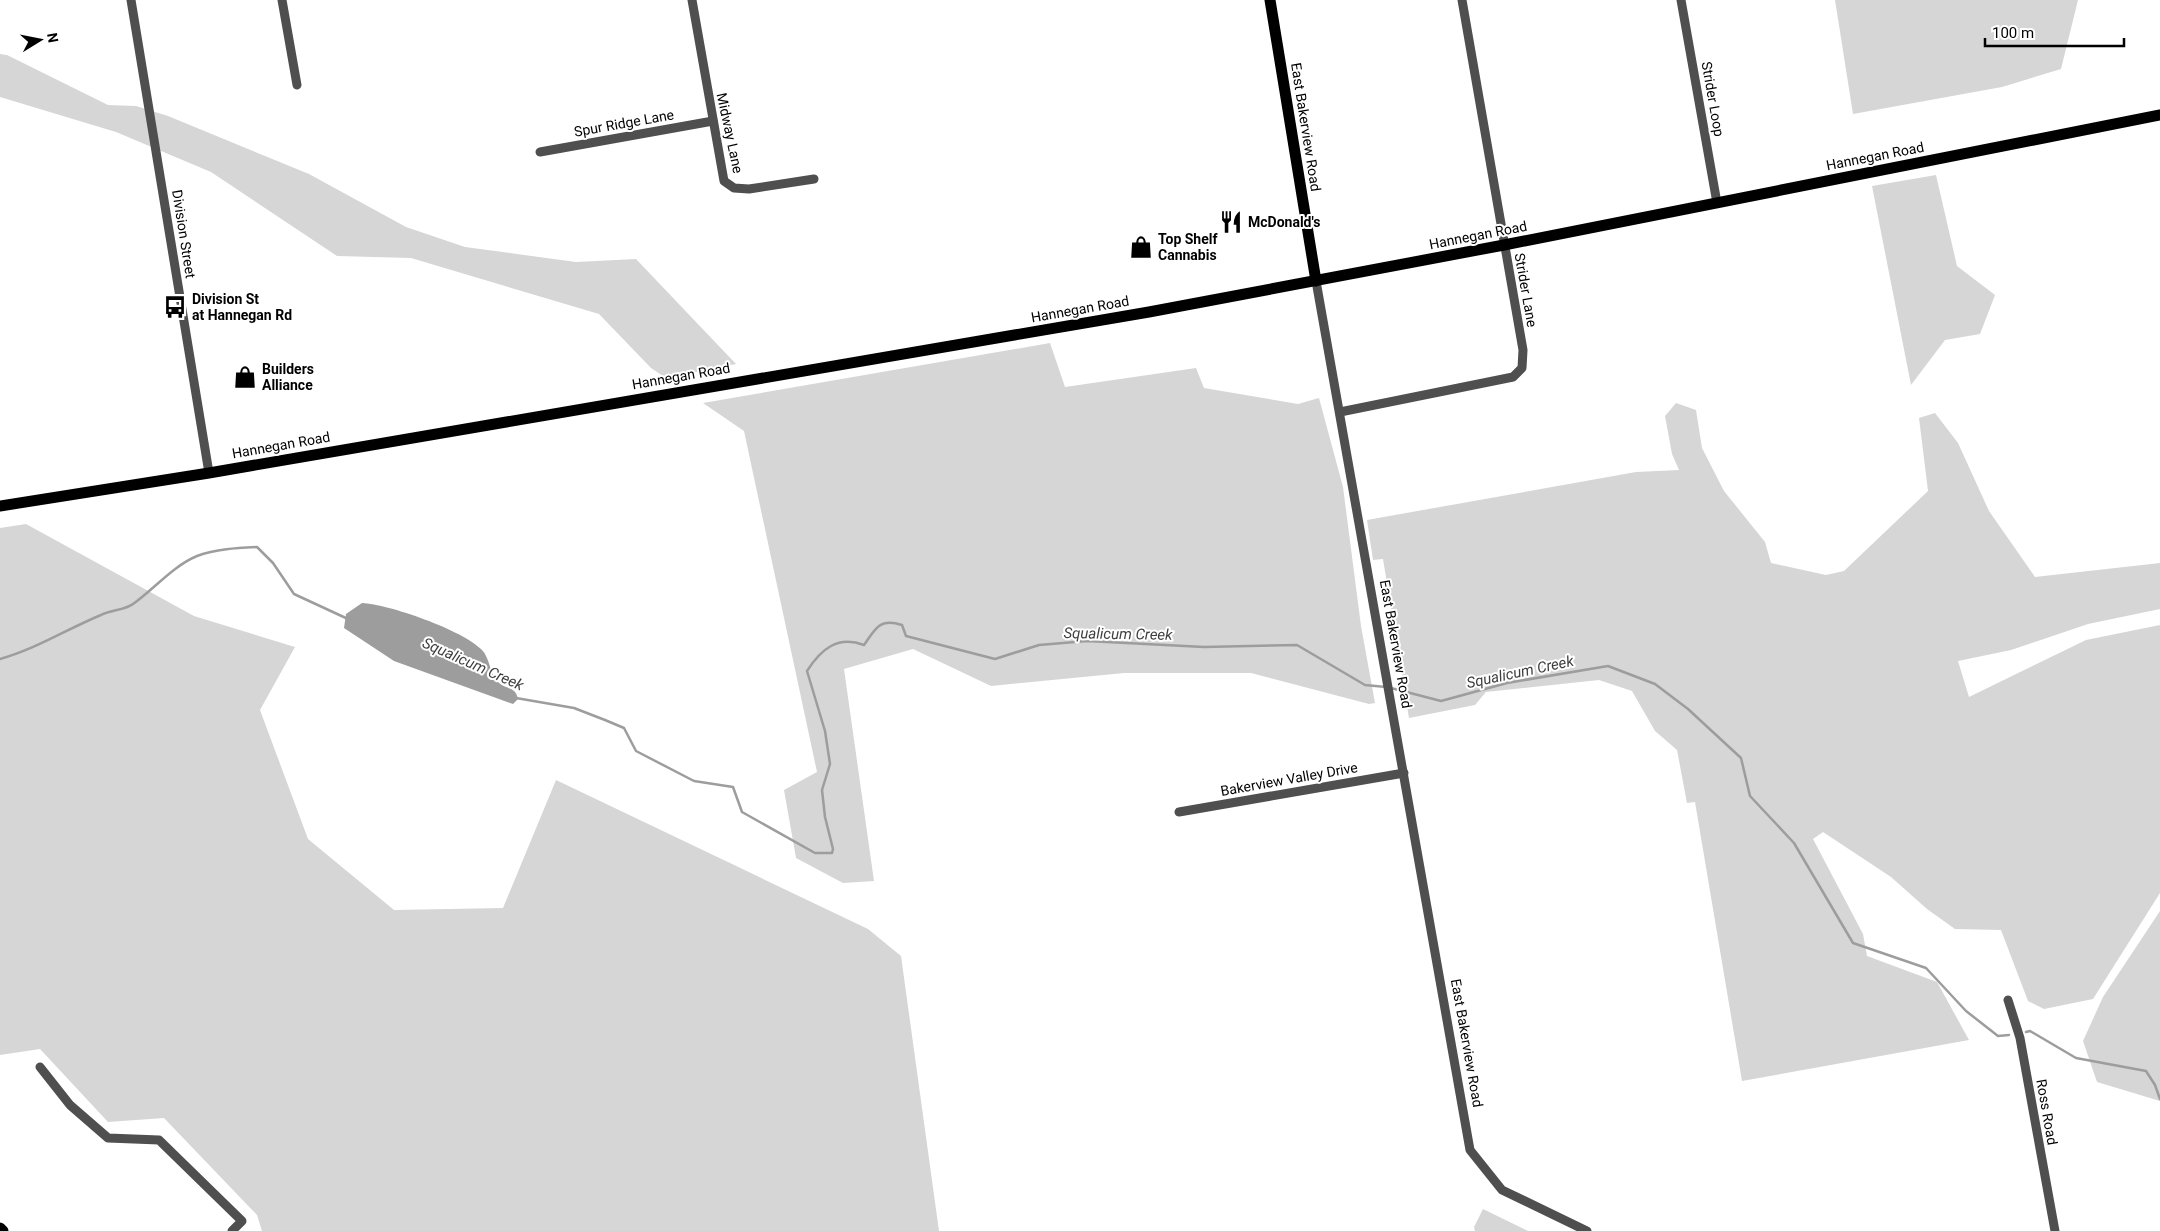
<svg xmlns="http://www.w3.org/2000/svg" width="2160" height="1231" viewBox="0 0 2160 1231" font-family="Roboto,sans-serif">
  <style>
    .green { fill: #d6d6d6 }
    .water { fill: #9d9d9d }
    .lines { fill: none; stroke-linecap: round; stroke-linejoin: round }
    .stream { stroke: #9d9d9d; stroke-width: 2.5 }
    .minor { stroke: #4f4f4f; stroke-width: 9 }
    .major { stroke: #000; stroke-width: 11 }
    .labels { text-anchor: middle; stroke-width: 4; stroke-linejoin: round; paint-order: stroke }
    .street-label { font-size: 14px; fill: #000; stroke: #fff }
    .poi-label { font-size: 14px; font-weight: bold; fill: #000; stroke: #fff; text-anchor: start }
    .water-label { font-size: 15px; font-style: italic; fill: #3e3e3e; stroke: #fff }
  </style>
  <rect width="100%" height="100%" fill="#fff"/>
  <g class="green">
    <polygon points="1835,0 2078,0 2061,69 2002,87 1853,114"/>
    <polygon points="0,54 7,55 108,105 136,106 168,116 309,174 406,227 465,247 576,262 636,259 736,364 666,378 651,368 599,314 411,258 337,256 211,172 116,132 0,97"/>
    <polygon points="1936,175 1957,266 1995,295 1980,334 1945,340 1911,385 1872,186"/>
    <polygon points="1050,343 1065,387 1196,368 1204,388 1298,404 1319,398 1343,487 1361,626 1375,703 1369,704 1251,673 1124,673 991,686 913,649 844,669 874,881 843,883 796,858 784,790 817,772 744,431 703,403"/>
    <polygon points="1676,403 1696,410 1702,448 1724,491 1765,542 1771,563 1826,575 1844,571 1928,491 1919,418 1935,413 1958,443 1989,511 2035,577 2160,563 2160,609 2088,624 2011,650 1958,661 1969,697 2086,640 2160,625 2160,893 2093,999 2044,1009 2028,1001 2001,930 1955,929 1927,909 1891,877 1823,832 1813,839 1863,934 1867,956 1937,982 1969,1040 1742,1081 1695,802 1687,803 1677,750 1655,731 1632,691 1599,680 1486,692 1475,705 1409,718 1383,559 1373,560 1367,520 1636,472 1679,470 1672,454 1665,416"/>
    <polygon points="26,524 194,616 295,647 260,710 308,839 394,910 503,908 556,780 868,929 901,956 939,1231 262,1231 257,1215 164,1118 108,1122 40,1049 0,1055 0,528"/>
    <polygon points="2160,911 2160,1101 2097,1082 2083,1041 2103,997"/>
    <polygon points="1483,1209 1528,1231 1475,1231 1474,1227"/>
  </g>
  <path class="water" d="M362 603C388 604 463 630 482 650 490 658 489 673 499 683 507 690 515 686 518 699L513 704 394 661 344 628 346 614Z"/>
  <g class="lines">
    <g class="stream">
      <path d="M0 659C36 649 67 629 101 615 111 610 125 610 133 604 154 589 173 566 197 556 216 549 237 548 257 547L273 563 294 594 348 619"/>
      <polyline points="1391,688 1441,701 1507,683 1608,666 1655,684 1688,709 1741,758 1750,796 1794,843 1853,943 1926,968 1966,1011 1998,1036 2009,1035"/>
      <path d="M516 698 574 708 605 720 624 728 636 751 694 781 733 787 742 812 815 853H832L833 849 825 817 822 790 830 764 825 731 807 671C821 649 838 635 864 645 876 628 879 618 902 625L906 636 995 659 1039 645 1087 641 1204 647 1297 645 1365 685 1386 687"/>
      <polyline points="2026,1032 2030,1031 2076,1058 2146,1071 2155,1085 2160,1099"/>
    </g>
    <g class="minor">
      <polyline points="131,0 209,473"/>
      <polyline points="282,0 297,85"/>
      <polyline points="692,0 724,181 734,188 749,189 814,179"/>
      <polyline points="1681,0 1717,203"/>
      <polyline points="540,152 713,121"/>
      <polyline points="1316,281 1470,1150 1502,1190 1587,1231"/>
      <polyline points="1340,412 1513,377 1522,368 1523,350 1462,0"/>
      <polyline points="1179,812 1404,773"/>
      <polyline points="2008,1000 2020,1038 2055,1231"/>
      <polyline points="40,1067 70,1105 108,1138 159,1140 242,1221 232,1231"/>
    </g>
    <g class="major">
      <polyline points="1270,0 1316,281"/>
      <polyline points="0,506 209,473 1149,312 1504,245 2160,115"/>
      <polyline points="0,1228 3,1231"/>
    </g>
  </g>
  <defs>
    <symbol id="restaurant-bare" viewBox="-9 -9 18 18"><path d="M-5-6h1v4h1v-4h1v4h1v-4h1v5L-1.5 .5V6h-2V.5L-5-1ZM5-6V6H3V1.5H1.5Q1.5-4 5-6Z" fill="#000" stroke="#fff" stroke-width="2.5" paint-order="stroke"/></symbol>
    <symbol id="shop-bare" viewBox="-9 -9 18 18"><path d="M-5-2.5h2.3a2.7 3.5 0 0 1 5.4 0H5L5.5 6h-11ZM-1.5-2.5h3a1.5 2.3 0 0 0-3 0Z" fill="#000" stroke="#fff" stroke-width="2.5" paint-order="stroke"/></symbol>
    <symbol id="bus-bare" viewBox="-9 -9 18 18"><path d="M-5-6H5V4H4V6H2V4H-2V6H-4V4H-5ZM-3.5-4V0h7V-4ZM-3.5 1.2v1.5H-2V1.2ZM2 1.2v1.5H3.5V1.2Z" fill="#000" stroke="#fff" stroke-width="2.5" paint-order="stroke"/></symbol>
  </defs>
  <g fill-rule="evenodd">
    <use href="#restaurant-bare" x="1215" y="206" width="32" height="32"/>
    <use href="#shop-bare" x="1125" y="231" width="32" height="32"/>
    <use href="#bus-bare" x="159" y="291" width="32" height="32"/>
    <use href="#shop-bare" x="229" y="361" width="32" height="32"/>
  </g>
  <g class="labels">
    <g class="street-label">
      <text transform="translate(1713 99) rotate(80)" y="5">Strider Loop</text>
      <text transform="translate(624 123) rotate(-10)" y="5">Spur Ridge Lane</text>
      <text transform="translate(1306 127) rotate(81)" y="5">East Bakerview Road</text>
      <text transform="translate(730 133) rotate(78)" y="5">Midway Lane</text>
      <text transform="translate(1875 156) rotate(-11)" y="5">Hannegan Road</text>
      <text transform="translate(184 234) rotate(81)" y="5">Division Street</text>
      <text transform="translate(1478 235) rotate(-11)" y="5">Hannegan Road</text>
      <text transform="translate(1526 290) rotate(80)" y="5">Strider Lane</text>
      <text transform="translate(1080 309) rotate(-10)" y="5">Hannegan Road</text>
      <text transform="translate(681 376) rotate(-10)" y="5">Hannegan Road</text>
      <text transform="translate(281 445) rotate(-10)" y="5">Hannegan Road</text>
      <text transform="translate(1396 644) rotate(80)" y="5">East Bakerview Road</text>
      <text transform="translate(1289 779) rotate(-10)" y="5">Bakerview Valley Drive</text>
      <text transform="translate(1467 1043) rotate(80)" y="5">East Bakerview Road</text>
      <text transform="translate(2047 1112) rotate(80)" y="5">Ross Road</text>
    </g>
    <g class="poi-label">
      <text x="1248" y="227">McDonald's</text>
      <text x="1158" y="244">Top Shelf<tspan x="1158" dy="16">Cannabis</tspan></text>
      <text x="192" y="304">Division St<tspan x="192" dy="16">at Hannegan Rd</tspan></text>
      <text x="262" y="374">Builders<tspan x="262" dy="16">Alliance</tspan></text>
    </g>
    <g class="water-label">
      <text transform="translate(1118 634) rotate(1)" y="5">Squalicum Creek</text>
      <text transform="translate(473 664) rotate(24)" y="5">Squalicum Creek</text>
      <text transform="translate(1520 672) rotate(-12)" y="5">Squalicum Creek</text>
    </g>
  </g>
  <g transform="translate(40 40) rotate(80)" stroke="#ffffff" stroke-width="4" paint-order="stroke">
  <path d="M0-4L9 19L0 12L-9 19Z" fill="#000000"/>
  <text y="-8" font-size="14" font-weight="bold" text-anchor="middle" fill="#000000">N</text>
  </g>
  <path d="M1985 38v8h139v-8" fill="none" stroke="#000000" stroke-width="2.5"/>
  <text x="1992" y="38" font-size="15" fill="#000000" stroke="#ffffff" stroke-width="4" paint-order="stroke">100 m</text>
</svg>
